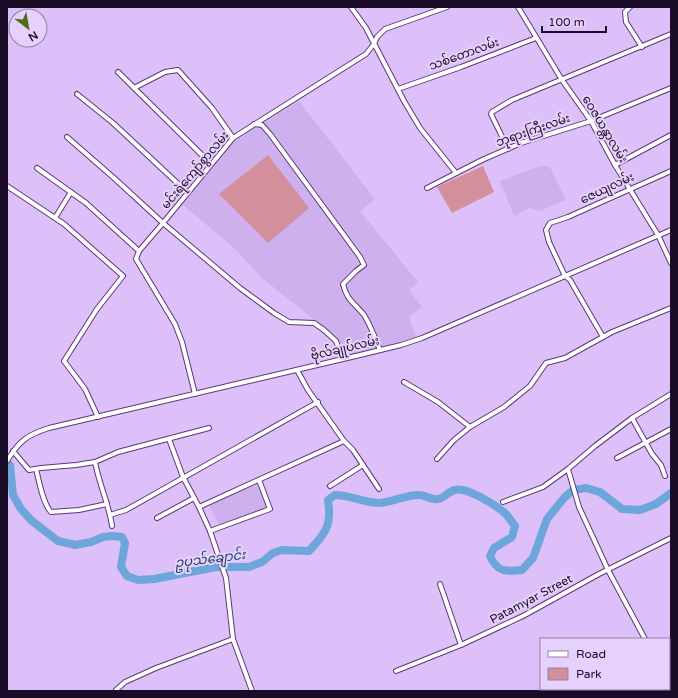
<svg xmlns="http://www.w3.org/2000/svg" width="678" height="698" viewBox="0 0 678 698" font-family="'Varela Round','Noto Sans Myanmar',sans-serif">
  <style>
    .built { fill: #cfb0ef }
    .green { fill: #d38f9b }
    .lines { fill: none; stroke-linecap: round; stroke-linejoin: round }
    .river { stroke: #6da6da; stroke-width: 8 }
    .street-casing { stroke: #5b3877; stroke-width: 6 }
    .street { stroke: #fff; stroke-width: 4 }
    .labels { text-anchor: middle; stroke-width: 4; stroke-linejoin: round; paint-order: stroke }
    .street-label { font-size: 12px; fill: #1a0b26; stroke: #e6d0fc }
    .water-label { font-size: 13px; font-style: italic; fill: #174063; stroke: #e6d0fc }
  </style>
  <rect width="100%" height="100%" fill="#ddbffa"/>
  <g class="built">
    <polygon points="299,101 375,199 360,211 418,282 409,290 422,307 409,317 416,337 345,356 339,340 261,277 235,249 183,205 234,142"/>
    <polygon points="545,166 550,167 566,200 539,211 529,208 514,216 500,181 534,168"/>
    <polygon points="258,483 269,508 219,525 209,504"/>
  </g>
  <g class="green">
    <polygon points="268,155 309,208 268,243 219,194"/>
    <polygon points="483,166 494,192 452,213 437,187"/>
  </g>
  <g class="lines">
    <path class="river" d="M7 463 10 465 13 495 21 509 32 521 58 541 75 545 91 542 103 537 112 536 122 537 125 543 121 567 127 576 138 580 154 579 216 567H249L262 562 273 553 282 550 309 551C326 533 332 525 328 500L335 495C350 495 364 503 380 503 393 502 405 495 419 495 425 495 432 501 439 499 445 497 449 491 455 490 466 486 497 506 506 514 509 518 512 522 515 526L512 537 494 548 490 556C497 572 506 572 522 570L533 558 547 519 564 498 573 490 586 488 600 492 622 509 640 510 656 504 671 493"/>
    <defs>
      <g id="street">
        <polyline points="351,7 366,28 404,101 420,128 456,173"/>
        <polyline points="518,7 562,80 591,121 615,165 658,235 671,263"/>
        <polyline points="630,7 625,12 626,22 642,47"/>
        <polyline points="118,72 211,164"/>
        <polyline points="134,88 165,72 178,70 212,108 233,138"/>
        <polyline points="398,89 461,67 536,38"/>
        <polyline points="77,94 113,123 188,193"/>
        <path d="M254 124 262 125 270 134 360 257 364 265 356 271 343 284C347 301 354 302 364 315 371 326 375 338 380 350"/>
        <polyline points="67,137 114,178 163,223 240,288 274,313 289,322 314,323 324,330 336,341 343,359"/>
        <polyline points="508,149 491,114 492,112 512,100 671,34"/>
        <polyline points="615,165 671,135"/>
        <polyline points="37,168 86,203 139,251"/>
        <polyline points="7,186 64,224 123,276 97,309 64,361 85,389 98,417"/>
        <polyline points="427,188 482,160 521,143 591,121 671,88"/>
        <polyline points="55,218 71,192"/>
        <polyline points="603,337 570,280 565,276 549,242 546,230 550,223 568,217 671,171"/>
        <polyline points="297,370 308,390 344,441 353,450 379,489"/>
        <polyline points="404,382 438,402 470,427"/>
        <polyline points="195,394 182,342 175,324 136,259 139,251 163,223 233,138 366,54 374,44 377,37 385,29 447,7"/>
        <polyline points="632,418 652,454 661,465 665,476"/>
        <polyline points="13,451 29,470 41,468 76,465 95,462 118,452 209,428"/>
        <polyline points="617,458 671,429"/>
        <polyline points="437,459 454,440 470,427 504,407 530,386 546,363 565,358 612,332 671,308"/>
        <path d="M7 461C19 441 27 435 49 428L360 355 401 345 422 338 671 230"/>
        <path d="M95 462C99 484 109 504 112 526"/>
        <path d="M36 469C39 481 43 504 51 512L79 510 107 504"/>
        <polyline points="568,469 579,507 608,570 645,639"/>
        <polyline points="330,486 363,465"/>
        <polyline points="503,502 543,487 568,469 595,446 632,418 671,394"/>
        <polyline points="199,507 344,441"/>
        <polyline points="110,515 126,510 318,402"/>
        <polyline points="157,518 194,498"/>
        <polyline points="210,531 270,509 259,480"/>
        <polyline points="440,584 461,645"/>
        <polyline points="233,639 252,691"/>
        <polyline points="396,671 461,645 523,616 599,574 671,538"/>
        <polyline points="116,690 125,682 156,668 233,639 226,578 210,531 199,507 183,477 169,439"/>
      </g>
    </defs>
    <use href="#street" class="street-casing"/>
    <use href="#street" class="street"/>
  </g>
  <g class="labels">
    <g class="street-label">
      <text transform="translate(464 54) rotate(-20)" y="4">သစ်တောလမ်း</text>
      <text transform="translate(605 129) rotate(59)" y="4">ဝေဇယန္တာလမ်း</text>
      <text transform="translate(533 130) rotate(-19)" y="4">ဘုရားကြီးလမ်း</text>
      <text transform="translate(195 170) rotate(-50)" y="4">မင်းရဲကျော်စွာလမ်း</text>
      <text transform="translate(607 188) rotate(-25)" y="4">ဇေယျလမ်း</text>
      <text transform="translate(345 348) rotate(-13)" y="4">ဗိုလ်ချုပ်လမ်း</text>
      <text transform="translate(531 599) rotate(-28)" y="4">Patamyar Street</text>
    </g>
    <g class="water-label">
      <text transform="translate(210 558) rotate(-7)" y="5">ဥပုသ်ချောင်း</text>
    </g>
  </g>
  <rect width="678" height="698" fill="none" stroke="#1a0b26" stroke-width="16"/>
  <rect x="540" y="638" width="130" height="52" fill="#e6d0fc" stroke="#9481a6"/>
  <rect x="548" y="651" width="20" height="6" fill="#ffffff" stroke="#9481a6"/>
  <text x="576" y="658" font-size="12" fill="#1a0b26">Road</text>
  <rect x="548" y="668" width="20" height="12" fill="#d38f9b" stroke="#9481a6"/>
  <text x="576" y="678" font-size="12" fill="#1a0b26">Park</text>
  <g transform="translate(28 28) rotate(149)"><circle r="19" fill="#e6d0fc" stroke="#9481a6"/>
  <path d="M0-3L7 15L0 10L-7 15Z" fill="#4d6a1d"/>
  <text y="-6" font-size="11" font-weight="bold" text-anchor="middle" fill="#1a0b26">N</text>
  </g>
  <path d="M542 26v6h64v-6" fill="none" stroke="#1a0b26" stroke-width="2"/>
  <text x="548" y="26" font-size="12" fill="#1a0b26" stroke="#e6d0fc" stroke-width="3" paint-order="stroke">100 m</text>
</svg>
